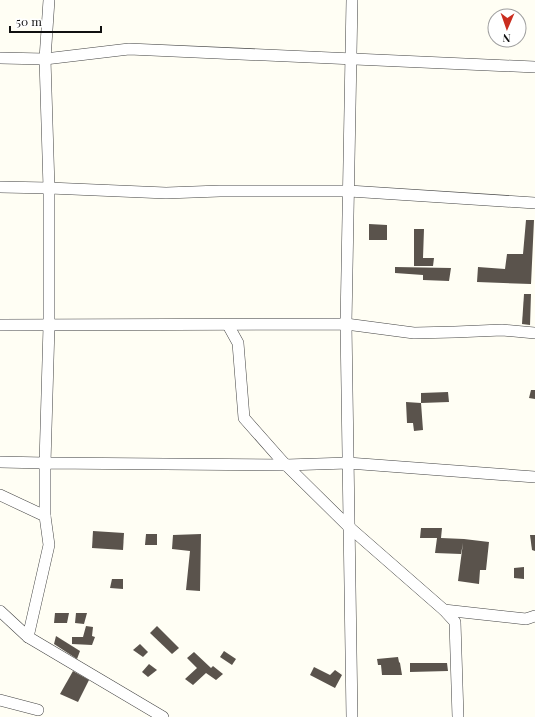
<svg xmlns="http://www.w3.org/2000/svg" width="535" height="717" viewBox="0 0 535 717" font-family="'Playfair Display',serif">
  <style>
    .building { fill: #5a534c }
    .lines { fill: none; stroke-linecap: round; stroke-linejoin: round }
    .minor-casing { stroke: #434343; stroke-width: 12 }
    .minor { stroke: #fff; stroke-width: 11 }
  </style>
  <rect width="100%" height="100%" fill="#fffef4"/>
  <g class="building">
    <polygon points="526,220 534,220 531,284 477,282 478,267 505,269 507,254 523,254"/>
    <polygon points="369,224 387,225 387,240 369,240"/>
    <polygon points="414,229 424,229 423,258 434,258 433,266 414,266"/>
    <polygon points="395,267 451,268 449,281 423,280 423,275 395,273"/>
    <polygon points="524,294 531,294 530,325 522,324"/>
    <polygon points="531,390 535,390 535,399 529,398"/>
    <polygon points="448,392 449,402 421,403 423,430 414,431 413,423 407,423 406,402 421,403 421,393"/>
    <polygon points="421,528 442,528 441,538 464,539 489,542 486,570 480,570 479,584 458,581 463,543 461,554 435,553 437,538 420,538"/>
    <polygon points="93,531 124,533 123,550 92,548"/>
    <polygon points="146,534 157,534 157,545 145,545"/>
    <polygon points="201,534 200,591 186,590 190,551 172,549 173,535"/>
    <polygon points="530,535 535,535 535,551 532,550"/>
    <polygon points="524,567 524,579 514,578 514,568"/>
    <polygon points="112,579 123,579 123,589 110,588"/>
    <polygon points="55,613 69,613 67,623 54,623"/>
    <polygon points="76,613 87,613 84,624 75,623"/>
    <polygon points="86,626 93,627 92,636 95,637 92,645 72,644 72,637 83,637"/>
    <polygon points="157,626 179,648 172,654 150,633"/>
    <polygon points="56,636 80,651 77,659 54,644"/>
    <polygon points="140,644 148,652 143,657 133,650"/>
    <polygon points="224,651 236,659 232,665 220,657"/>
    <polygon points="194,652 211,668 213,666 223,674 216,680 206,673 193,685 185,679 197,668 187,658"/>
    <polygon points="398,657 399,662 400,663 402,675 382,675 381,665 378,665 377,659"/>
    <polygon points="410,663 447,663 448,671 410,672"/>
    <polygon points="149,664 157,670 148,677 142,672"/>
    <polygon points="314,667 330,675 335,670 342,675 335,688 310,675"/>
    <polygon points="73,671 89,680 78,702 60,694"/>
  </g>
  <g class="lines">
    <defs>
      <g id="minor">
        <polyline points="352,0 346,324 352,717"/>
        <polyline points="0,58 45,59 129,49 535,67"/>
        <polyline points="0,187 49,188 166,193 220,191 349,191 535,203"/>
        <polyline points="0,325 346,324 414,333 455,332 502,330 535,333"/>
        <polyline points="228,325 238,343 244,418 282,461 349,527 444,610 455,622 458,717"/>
        <polyline points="0,462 45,463 49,326 49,188 45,59 49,0"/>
        <polyline points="0,495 45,516 49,545 28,637 0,611"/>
        <polyline points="45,516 45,463 286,465 348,463 535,477"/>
        <polyline points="444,610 526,619 535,616"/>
        <polyline points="28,637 163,717"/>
        <polyline points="0,700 38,710"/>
      </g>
    </defs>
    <use href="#minor" class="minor-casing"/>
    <use href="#minor" class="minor"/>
  </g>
  <g transform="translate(507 28) rotate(182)"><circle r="19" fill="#ffffff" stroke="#9f9f9f"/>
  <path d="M0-3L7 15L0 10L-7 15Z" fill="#ca2d1f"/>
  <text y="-6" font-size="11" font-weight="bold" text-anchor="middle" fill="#101010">N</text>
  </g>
  <path d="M10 26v6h91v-6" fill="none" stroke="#101010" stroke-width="2"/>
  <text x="16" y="26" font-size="12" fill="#101010" stroke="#ffffff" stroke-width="3" paint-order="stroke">50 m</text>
</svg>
